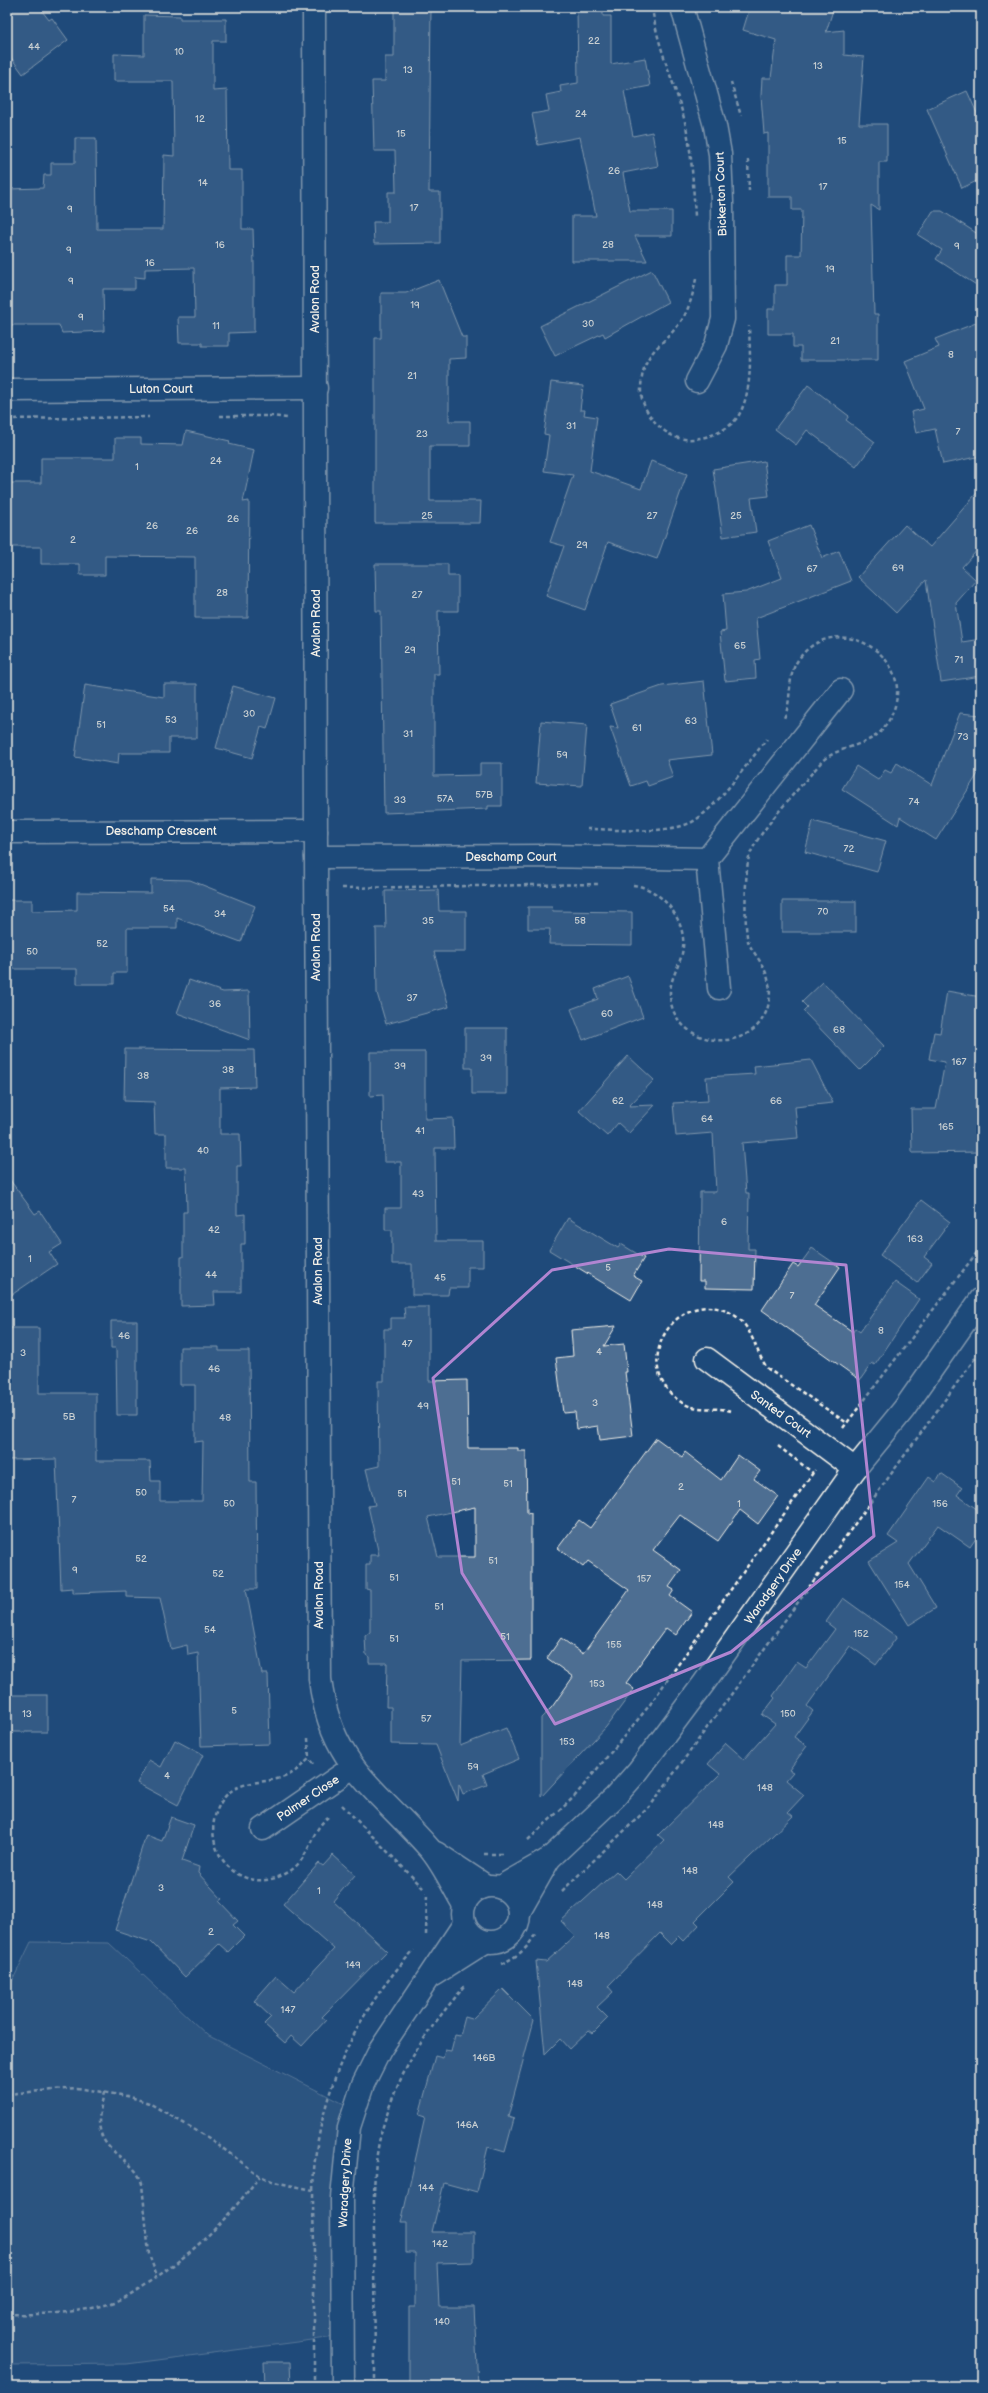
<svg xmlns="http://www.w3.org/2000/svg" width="988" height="2393" viewBox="0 0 988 2393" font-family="'Balsamiq Sans',sans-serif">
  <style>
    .green { fill: #3a5f88; stroke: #97a8b8 }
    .building { fill: #4d6e92; stroke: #f4f1e8; fill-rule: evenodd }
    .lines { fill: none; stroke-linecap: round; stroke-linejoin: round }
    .minor-casing { stroke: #f4f1e8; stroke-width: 25 }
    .path { stroke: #f4f1e8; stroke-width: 2.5; stroke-dasharray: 4 3; stroke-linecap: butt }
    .minor { stroke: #1f4a7a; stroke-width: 22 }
    .marked { fill: none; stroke: #b185d1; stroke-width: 3; stroke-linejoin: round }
    .labels { text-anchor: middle; stroke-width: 3; stroke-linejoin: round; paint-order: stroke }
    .number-label { font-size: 10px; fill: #cad0d2 }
    .street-label { font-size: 12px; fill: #f4f1e8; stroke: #1f4a7a }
  </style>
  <rect width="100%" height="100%" fill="#1f4a7a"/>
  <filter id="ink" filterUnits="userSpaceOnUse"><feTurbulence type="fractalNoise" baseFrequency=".025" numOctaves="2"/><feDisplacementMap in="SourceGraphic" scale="8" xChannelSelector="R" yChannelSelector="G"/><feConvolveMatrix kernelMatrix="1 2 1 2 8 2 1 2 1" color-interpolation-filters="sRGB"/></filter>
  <g filter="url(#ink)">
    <polygon class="green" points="31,1942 109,1943 207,2035 354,2109 343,2336 127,2364 7,2365 7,1992"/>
    <g class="building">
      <polygon points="7,7 39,7 49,20 52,18 68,40 23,74 7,52"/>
      <polygon points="394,7 431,7 429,192 440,192 440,243 374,244 373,222 388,222 388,192 396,192 395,151 374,151 372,81 385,81 385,57 394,57"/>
      <polygon points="577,7 603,7 603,16 611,16 611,64 645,58 650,86 624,91 633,136 652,132 658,166 623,173 630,211 672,211 672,236 635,236 647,261 572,261 572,216 596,216 580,137 538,145 532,114 549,111 546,95 561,92 560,86 578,83"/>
      <polygon points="750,7 834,7 826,32 844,30 844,55 864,57 859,124 887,124 887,162 879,162 879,210 871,205 874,314 878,314 878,360 801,360 801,347 793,347 793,334 768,334 768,309 775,309 775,285 787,285 787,255 801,255 802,210 792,210 792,197 768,197 768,133 764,134 761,96 762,78 771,78 776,40 743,30"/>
      <polygon points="144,15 180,16 180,19 226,19 226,41 213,41 213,91 227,90 228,170 242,170 242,229 253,229 254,264 254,332 229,333 229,346 202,346 202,343 179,343 178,317 195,317 194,268 145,269 145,278 135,277 135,289 103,289 104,331 62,333 59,325 7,325 7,189 43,188 44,175 51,175 51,163 75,163 75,138 96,138 97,229 163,229 164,155 174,156 173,81 114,81 114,54 144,55"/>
      <polygon points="967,91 981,122 981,179 962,188 927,109"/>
      <polygon points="933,211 942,211 981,236 981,288 936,259 942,250 918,235"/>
      <polygon points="652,270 668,302 605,337 603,333 555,356 540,326"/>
      <polygon points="439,280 462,337 466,337 466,358 449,359 449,421 470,421 470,446 430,446 430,501 481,501 480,523 375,523 375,338 381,338 381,293 406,293"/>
      <polygon points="981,321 981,456 943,464 935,429 916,433 911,412 924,409 905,361 939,347 935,339"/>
      <polygon points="551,382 583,386 580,410 585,410 584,415 597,417 590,471 641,489 651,461 687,474 657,559 608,542 585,610 546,596 564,546 550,542 573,475 544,471 549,435 544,434"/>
      <polygon points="808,385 849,416 846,420 875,442 856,467 807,430 796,445 775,429"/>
      <polygon points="186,431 230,441 229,444 254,450 243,502 249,501 248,618 195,618 195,557 105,556 105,575 80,575 80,564 41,564 41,547 7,547 7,483 41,483 41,458 115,458 115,438 141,438 141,444 183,445"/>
      <polygon points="764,461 769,496 751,498 756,532 723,537 713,469"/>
      <polygon points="981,488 981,546 962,567 976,580 956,603 962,642 981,639 981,676 941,682 926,580 896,613 858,577 905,525 930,547"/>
      <polygon points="809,525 822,558 839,551 851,581 756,618 760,659 755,660 756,678 725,681 720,632 726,631 723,594 746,592 782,578 768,541"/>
      <polygon points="375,564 448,564 448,576 458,576 458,611 438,611 439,674 434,674 434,776 480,775 480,763 502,763 502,806 488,806 488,809 384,813 381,611 376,611"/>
      <polygon points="704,681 712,755 667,760 673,777 648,786 646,781 631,786 610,727 618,728 610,704 662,686"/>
      <polygon points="164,684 197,684 197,738 169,738 169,753 119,753 118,764 75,757 85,685 164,697"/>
      <polygon points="233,686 276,698 267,729 261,727 252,758 216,748"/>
      <polygon points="960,713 981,715 981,769 936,840 900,817 898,825 842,789 856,766 878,780 885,770 891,773 897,763 932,785"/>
      <polygon points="541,721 587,725 582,786 536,783"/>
      <polygon points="813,821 886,841 877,872 805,852"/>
      <polygon points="151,879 190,880 255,906 241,942 177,918 177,928 127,928 127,973 114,973 114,984 77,984 77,969 8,969 8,900 32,900 32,911 77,910 77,892 151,893"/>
      <polygon points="438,890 439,911 466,911 466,952 434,952 449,1007 386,1024 377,993 376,928 386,928 385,891"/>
      <rect x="782" y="901" width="74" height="31"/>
      <polygon points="528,907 552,907 553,911 632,912 632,945 549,944 550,929 528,929"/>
      <polygon points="628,976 643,1017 583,1040 571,1009 598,999 595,989"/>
      <polygon points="189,980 223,992 249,991 250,1040 177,1013"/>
      <polygon points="823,982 884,1046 860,1070 803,1011 807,1007 802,1002"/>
      <polygon points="947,991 981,997 981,1152 912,1153 911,1109 936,1109 945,1062 929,1059 934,1032 940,1033"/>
      <polygon points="465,1028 507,1028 507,1094 472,1094 472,1068 465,1068"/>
      <polygon points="125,1049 254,1050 255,1087 220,1088 220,1134 240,1134 241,1166 237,1166 237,1215 245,1214 245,1244 241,1244 241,1292 214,1292 215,1305 181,1306 181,1257 183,1257 183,1212 187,1212 186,1168 166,1168 166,1134 155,1134 154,1102 124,1101"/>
      <polygon points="370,1052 425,1052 425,1119 453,1118 454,1148 435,1148 436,1241 483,1241 483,1267 468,1267 468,1288 449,1288 448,1295 412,1295 412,1264 392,1264 392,1230 385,1230 385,1208 401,1208 401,1162 384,1162 383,1095 370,1096"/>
      <polygon points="628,1056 654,1080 629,1106 655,1105 629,1133 618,1123 607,1136 579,1111"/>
      <polygon points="811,1060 833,1103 795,1107 798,1138 742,1143 746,1193 749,1193 748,1249 755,1249 754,1289 705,1288 705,1281 699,1281 700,1192 716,1192 713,1133 676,1136 673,1103 708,1101 706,1077 755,1074 754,1066"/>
      <polygon points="7,1176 35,1214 40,1211 62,1244 49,1252 57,1264 7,1298"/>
      <polygon points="921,1200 950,1222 924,1257 932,1263 917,1283 880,1255"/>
      <polygon points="568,1218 618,1248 621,1244 644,1258 633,1276 642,1281 631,1300 549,1250"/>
      <polygon points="812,1248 840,1267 814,1305 853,1332 855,1328 860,1332 895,1282 919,1299 875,1365 872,1363 860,1380 762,1310 793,1264 798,1267"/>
      <path d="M404 1307H429V1381L467 1380 468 1448H518V1451H526L527 1514 531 1513V1660L462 1661 460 1746 506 1728 519 1759 483 1774 487 1785 463 1794 459 1784 458 1801 436 1745 391 1744V1707H386L387 1663H369V1657L366 1655 365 1636 370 1632V1590L366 1589V1565H370V1555H379L368 1506 375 1505 366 1469 379 1466 378 1381H384V1329H391V1318H405ZM475 1507V1557H438L428 1517Z"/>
      <polygon points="111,1321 137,1321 137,1415 117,1415 116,1348 111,1348"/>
      <polygon points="616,1326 604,1346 624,1344 627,1372 625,1372 633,1436 600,1440 598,1426 577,1429 575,1412 563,1413 556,1358 573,1356 571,1330"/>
      <polygon points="7,1328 39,1328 39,1393 96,1393 96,1461 150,1461 151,1481 160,1481 160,1501 202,1501 203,1441 195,1442 195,1385 180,1385 180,1347 219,1347 219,1351 249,1351 250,1482 256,1482 257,1589 246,1589 262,1674 268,1674 270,1744 201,1746 198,1653 188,1655 187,1645 171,1649 160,1598 126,1597 126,1591 73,1593 73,1588 61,1589 56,1459 7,1460"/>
      <polygon points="656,1438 682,1457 685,1452 721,1480 738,1455 760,1471 754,1479 778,1496 758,1524 740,1510 718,1541 680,1515 653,1550 681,1570 669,1587 674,1590 670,1596 692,1612 676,1635 666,1628 626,1683 634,1689 606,1727 541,1797 541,1718 552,1707 573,1677 547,1658 561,1638 583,1654 629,1590 588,1561 583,1567 558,1548 579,1520 590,1528"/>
      <polygon points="941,1473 962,1488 957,1495 981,1512 981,1531 970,1547 938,1525 909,1564 936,1608 909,1625 869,1561 898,1543 888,1536 929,1477 936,1482"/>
      <polygon points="843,1598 897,1637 876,1665 850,1646 807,1706 813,1711 794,1737 807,1746 789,1770 793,1772 786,1780 804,1795 788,1812 793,1816 729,1877 734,1882 695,1921 699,1925 684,1941 679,1936 671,1944 660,1933 608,1986 613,1992 597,2007 608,2018 593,2033 589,2030 569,2049 560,2039 545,2054 536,1961 546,1962 575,1936 561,1921 616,1871 624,1879 664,1840 658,1835 720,1774 708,1764 726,1743 744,1759 775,1724 762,1715 775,1698 773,1696 797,1662 806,1668 835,1629 826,1622"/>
      <rect x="7" y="1695" width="40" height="37"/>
      <polygon points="175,1740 203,1755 178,1805 137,1783 149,1760 161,1767"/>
      <polygon points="171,1817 194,1825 182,1861 199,1867 198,1873 222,1899 219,1901 238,1921 233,1925 244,1936 228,1952 219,1944 185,1977 151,1942 115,1930 146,1835 162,1841"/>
      <polygon points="333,1855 355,1875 333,1901 387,1951 322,2017 326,2020 302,2046 291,2036 285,2043 264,2024 271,2017 254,2001 276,1976 294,1992 334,1949 283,1904 319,1863 323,1866"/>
      <polygon points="503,1989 534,2020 508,2117 514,2119 505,2152 488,2147 477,2192 444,2183 432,2232 474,2232 474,2262 437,2263 439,2307 474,2307 478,2386 409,2386 409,2307 415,2307 415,2253 406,2253 406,2223 401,2223 425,2117 419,2115 435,2056 443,2058 445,2050 451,2051 455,2035 460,2036 465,2017 472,2019"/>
      <polygon points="264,2362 290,2362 291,2386 265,2386"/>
    </g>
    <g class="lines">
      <defs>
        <g id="minor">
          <path d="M314 7 316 857 320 1679C330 1764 377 1789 429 1848 443 1864 453 1887 464 1905"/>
          <polyline points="682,7 715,126 720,154 722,202 723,319 716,345 697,381"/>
          <polyline points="7,390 316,388"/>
          <polyline points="7,832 316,831"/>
          <polyline points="316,857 544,856 707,859"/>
          <polyline points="719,988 707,859 841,690"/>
          <polyline points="707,1359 855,1469"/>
          <polyline points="263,1829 353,1767"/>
          <polyline points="436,1853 486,1886"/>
          <circle cx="491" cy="1914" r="28"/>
          <polyline points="500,1887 549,1859 615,1797 638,1771 704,1683 855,1469 904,1409 981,1299"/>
          <polyline points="519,1912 549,1859"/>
          <polyline points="433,1975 485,1942"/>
          <polyline points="343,2386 342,2198 349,2127 363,2084 380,2050 464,1924"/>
        </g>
      </defs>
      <use href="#minor" class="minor-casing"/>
      <g class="path">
        <path d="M652 7C657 47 675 83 685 122 692 152 693 184 695 216"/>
        <polyline points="731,82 741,116"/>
        <polyline points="748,160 749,191"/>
        <path d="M696 279C693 294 689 311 679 324 660 349 642 351 641 389 640 407 656 427 671 435 690 446 728 434 739 415 753 389 750 356 749 326"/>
        <polyline points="220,416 273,416 287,418"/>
        <polyline points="7,419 149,417"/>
        <path d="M587 829C617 829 662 835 690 823 714 812 749 761 767 739"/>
        <path d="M633 885C661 888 686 919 683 947 682 963 670 977 670 993 670 1037 725 1054 755 1028 772 1012 774 986 763 967 759 958 751 950 748 941 744 927 745 871 749 857 758 830 803 785 822 761 841 745 870 746 883 729 933 664 837 603 798 660 786 678 793 699 784 718"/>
        <polyline points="342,888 600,884"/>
        <path d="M731 1411C715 1406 695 1412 681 1402 624 1364 681 1278 737 1317 753 1329 756 1354 768 1369L847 1423"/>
        <polyline points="843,1428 981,1247"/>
        <polyline points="778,1446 813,1473"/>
        <polyline points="308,1738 309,1759"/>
        <path d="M313 1764 309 1759C301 1766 295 1773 284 1777 264 1784 238 1779 223 1799 194 1841 234 1898 283 1875 312 1861 307 1835 328 1817"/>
        <polyline points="342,1805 424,1889"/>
        <polyline points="528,1840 574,1797 649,1706 815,1470"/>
        <polyline points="484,1854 505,1854"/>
        <polyline points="562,1891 651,1805 981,1350"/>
        <polyline points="426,1935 427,1892"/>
        <path d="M501 1964C518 1956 528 1949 536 1932"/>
        <path d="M104 2092C102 2104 97 2118 100 2129 105 2156 135 2158 142 2184L149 2254 157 2277"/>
        <polyline points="7,2094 77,2088 127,2096 149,2103 209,2138 260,2176 274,2182 313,2190"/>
        <path d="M7 2314C42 2315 82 2313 115 2302 128 2297 138 2289 149 2282 199 2249 224 2222 260 2176"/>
        <path d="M314 2386C314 2339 314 2291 314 2244 313 2208 311 2171 319 2135 333 2065 365 2002 414 1950"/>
        <path d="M375 2386C375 2338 374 2289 374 2241 374 2202 372 2160 384 2123 401 2067 427 2030 465 1986"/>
      </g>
      <use href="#minor" class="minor"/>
    </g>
  </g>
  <path d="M0 0H988V2393H0ZM669 1249 846 1265 874 1536 731 1652 555 1724 462 1573 433 1378 552 1270Z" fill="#1f4a7a" fill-opacity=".55" fill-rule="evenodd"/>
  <path class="marked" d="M669 1249 846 1265 874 1536 731 1652 555 1724 462 1573 433 1378 552 1270Z"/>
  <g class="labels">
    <g class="number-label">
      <text x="594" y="44">22</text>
      <text x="34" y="50">44</text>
      <text x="179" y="55">10</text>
      <text x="818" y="69">13</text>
      <text x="408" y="73">13</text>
      <text x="581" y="117">24</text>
      <text x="200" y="122">12</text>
      <text x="401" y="137">15</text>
      <text x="842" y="144">15</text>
      <text x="614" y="174">26</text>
      <text x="203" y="186">14</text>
      <text x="823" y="190">17</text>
      <text x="414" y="211">17</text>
      <text x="70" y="212">9</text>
      <text x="220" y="248">16</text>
      <text x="608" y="248">28</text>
      <text x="957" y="249">9</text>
      <text x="69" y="253">9</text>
      <text x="150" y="266">16</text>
      <text x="830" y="272">19</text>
      <text x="71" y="284">9</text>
      <text x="415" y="308">19</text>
      <text x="81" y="320">9</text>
      <text x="588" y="327">30</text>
      <text x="216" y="329">11</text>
      <text x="835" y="344">21</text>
      <text x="951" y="358">8</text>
      <text x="412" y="379">21</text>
      <text x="571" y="429">31</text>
      <text x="958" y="435">7</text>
      <text x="422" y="437">23</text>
      <text x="216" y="464">24</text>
      <text x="137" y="470">1</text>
      <text x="427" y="519">25</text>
      <text x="652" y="519">27</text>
      <text x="736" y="519">25</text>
      <text x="233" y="522">26</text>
      <text x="152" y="529">26</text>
      <text x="192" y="534">26</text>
      <text x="73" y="543">2</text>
      <text x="582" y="548">29</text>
      <text x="898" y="571">69</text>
      <text x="812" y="572">67</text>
      <text x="222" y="596">28</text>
      <text x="417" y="598">27</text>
      <text x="740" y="649">65</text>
      <text x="410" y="653">29</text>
      <text x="959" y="663">71</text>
      <text x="249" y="717">30</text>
      <text x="171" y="723">53</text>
      <text x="691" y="724">63</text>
      <text x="101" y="728">51</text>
      <text x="637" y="731">61</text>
      <text x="408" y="737">31</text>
      <text x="963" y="740">73</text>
      <text x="562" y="758">59</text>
      <text x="484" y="798">57B</text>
      <text x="445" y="802">57A</text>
      <text x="400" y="803">33</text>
      <text x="914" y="805">74</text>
      <text x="849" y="852">72</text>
      <text x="169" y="912">54</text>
      <text x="823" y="915">70</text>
      <text x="220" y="917">34</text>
      <text x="428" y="924">35</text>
      <text x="580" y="924">58</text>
      <text x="102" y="947">52</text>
      <text x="32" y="955">50</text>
      <text x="412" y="1001">37</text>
      <text x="215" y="1007">36</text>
      <text x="607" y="1017">60</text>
      <text x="839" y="1033">68</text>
      <text x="486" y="1061">39</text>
      <text x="959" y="1065">167</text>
      <text x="400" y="1069">39</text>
      <text x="228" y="1073">38</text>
      <text x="143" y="1079">38</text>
      <text x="618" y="1104">62</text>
      <text x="776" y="1104">66</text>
      <text x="707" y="1122">64</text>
      <text x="946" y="1130">165</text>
      <text x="420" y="1134">41</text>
      <text x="203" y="1154">40</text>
      <text x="418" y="1197">43</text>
      <text x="724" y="1225">6</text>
      <text x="214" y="1233">42</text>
      <text x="915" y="1242">163</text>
      <text x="30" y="1262">1</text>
      <text x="608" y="1271">5</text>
      <text x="211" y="1278">44</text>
      <text x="440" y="1281">45</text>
      <text x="792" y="1299">7</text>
      <text x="881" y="1334">8</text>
      <text x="124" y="1339">46</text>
      <text x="407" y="1347">47</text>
      <text x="599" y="1355">4</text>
      <text x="23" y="1356">3</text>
      <text x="214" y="1372">46</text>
      <text x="595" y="1406">3</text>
      <text x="423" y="1409">49</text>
      <text x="69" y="1420">5B</text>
      <text x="225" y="1421">48</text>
      <text x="456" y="1485">51</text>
      <text x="508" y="1487">51</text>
      <text x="681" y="1490">2</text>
      <text x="141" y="1496">50</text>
      <text x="402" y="1497">51</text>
      <text x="74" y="1503">7</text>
      <text x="229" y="1507">50</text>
      <text x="739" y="1507">1</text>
      <text x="940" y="1507">156</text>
      <text x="141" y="1562">52</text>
      <text x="493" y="1564">51</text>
      <text x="75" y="1573">9</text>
      <text x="218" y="1577">52</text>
      <text x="394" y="1581">51</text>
      <text x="644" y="1582">157</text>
      <text x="902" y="1588">154</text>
      <text x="439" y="1610">51</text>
      <text x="210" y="1633">54</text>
      <text x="861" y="1637">152</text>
      <text x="505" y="1640">51</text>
      <text x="394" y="1642">51</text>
      <text x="614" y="1648">155</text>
      <text x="597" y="1687">153</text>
      <text x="234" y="1714">5</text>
      <text x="27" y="1717">13</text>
      <text x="788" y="1717">150</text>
      <text x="426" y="1722">57</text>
      <text x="567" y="1745">153</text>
      <text x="473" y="1770">59</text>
      <text x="167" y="1779">4</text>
      <text x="765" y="1791">148</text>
      <text x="716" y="1828">148</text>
      <text x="690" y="1874">148</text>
      <text x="161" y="1891">3</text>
      <text x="319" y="1894">1</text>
      <text x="655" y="1908">148</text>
      <text x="211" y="1935">2</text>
      <text x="602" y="1939">148</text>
      <text x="353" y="1968">149</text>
      <text x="575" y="1987">148</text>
      <text x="288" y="2013">147</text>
      <text x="484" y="2061">146B</text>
      <text x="467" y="2128">146A</text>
      <text x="426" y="2191">144</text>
      <text x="440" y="2247">142</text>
      <text x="442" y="2325">140</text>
    </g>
    <g class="street-label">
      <text transform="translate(721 194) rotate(-92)" y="4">Bickerton Court</text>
      <text transform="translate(315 299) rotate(-90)" y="4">Avalon Road</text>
      <text x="161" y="393">Luton Court</text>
      <text transform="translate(316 623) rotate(-90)" y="4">Avalon Road</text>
      <text x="161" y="835">Deschamp Crescent</text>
      <text x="511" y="861">Deschamp Court</text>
      <text transform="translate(316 947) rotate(-90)" y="4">Avalon Road</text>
      <text transform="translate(318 1271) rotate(-90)" y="4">Avalon Road</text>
      <text transform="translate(781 1414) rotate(36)" y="4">Santed Court</text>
      <text transform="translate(773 1586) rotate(-55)" y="4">Waradgery Drive</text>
      <text transform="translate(319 1595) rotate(-90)" y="4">Avalon Road</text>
      <text transform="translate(308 1798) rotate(-34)" y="4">Palmer Close</text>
      <text transform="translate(345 2183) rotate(-87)" y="4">Waradgery Drive</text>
    </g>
  </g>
  <rect width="988" height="2393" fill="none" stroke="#1f4a7a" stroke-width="24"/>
  <rect x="12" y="12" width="964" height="2369" fill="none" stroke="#f4f1e8" stroke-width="1.5" filter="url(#ink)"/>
</svg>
